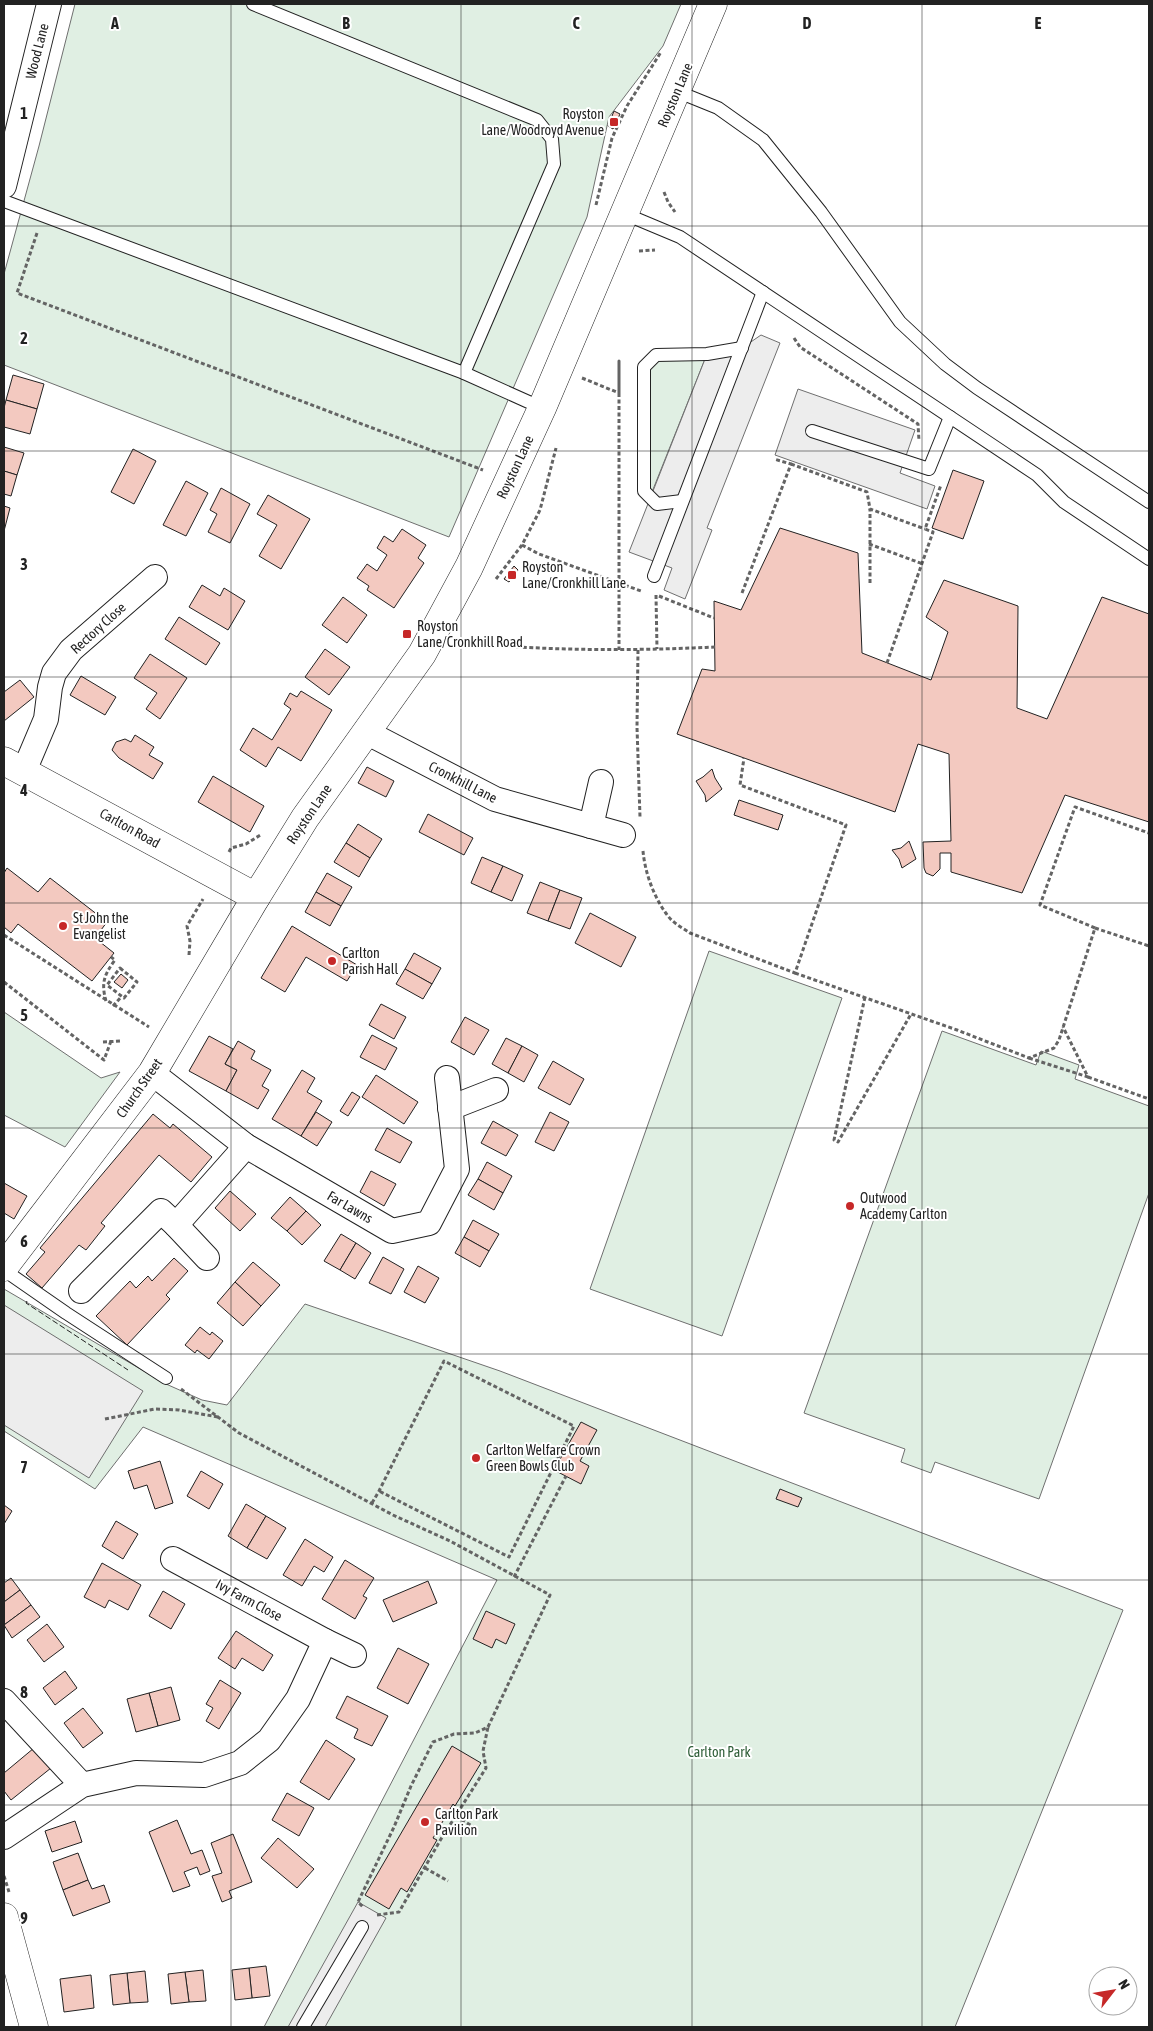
<svg xmlns="http://www.w3.org/2000/svg" width="1153" height="2031" viewBox="0 0 1153 2031" font-family="'Asap Condensed',sans-serif">
  <style>
    .green { fill: #e0efe3; stroke: #6f6f6f }
    .parking { fill: #ededed; stroke: #6f6f6f }
    .building { fill: #f3c9c0; stroke: #222 }
    .lines { fill: none; stroke-linecap: round; stroke-linejoin: round }
    .service-casing { stroke: #222; stroke-width: 14 }
    .minor-casing { stroke: #222; stroke-width: 26 }
    .tertiary-casing { stroke: #222; stroke-width: 29 }
    .secondary-casing { stroke: #222; stroke-width: 29 }
    .path { stroke: #646464; stroke-width: 3; stroke-dasharray: 4 2.5; stroke-linecap: butt }
    .service { stroke: #fff; stroke-width: 12 }
    .minor { stroke: #fff; stroke-width: 24 }
    .tertiary { stroke: #fff; stroke-width: 28 }
    .secondary { stroke: #fff; stroke-width: 28 }
    .fence { stroke: #222; stroke-width: 1; stroke-dasharray: 6 2.5; stroke-linecap: butt }
    .grid { fill: none; stroke: #222; stroke-width: 1; stroke-opacity: 0.55 }
    .poi-dot { fill: #c62828; stroke: #fff; stroke-width: 2 }
    .labels { text-anchor: middle; stroke-width: 4; stroke-linejoin: round; paint-order: stroke }
    .street-label { font-size: 14px; fill: #222; stroke: #fff }
    .poi-label { font-size: 14px; fill: #222; stroke: #fff; text-anchor: start }
    .park-label { font-size: 14px; fill: #2f5e38; stroke: #fff }
    .grid-label { font-size: 16px; text-anchor: middle; font-weight: bold; fill: #222; stroke: #fff; stroke-width: 4; stroke-linejoin: round; paint-order: stroke }
  </style>
  <rect width="100%" height="100%" fill="#fff"/>
  <g class="green">
    <polygon points="75,4 681,4 663,46 609,117 587,217 449,537 4,365 4,274 39,146"/>
    <polygon points="707,354 650,497 644,367 656,355"/>
    <polygon points="709,951 842,998 722,1336 590,1289"/>
    <polygon points="4,1012 101,1078 120,1072 65,1147 4,1115"/>
    <polygon points="942,1031 1036,1065 1041,1051 1079,1065 1075,1079 1149,1106 1149,1193 1039,1499 935,1462 931,1473 901,1462 905,1449 804,1413"/>
    <polygon points="4,1289 166,1384 202,1400 227,1405 305,1304 500,1371 1123,1610 955,2027 264,2027 497,1580 143,1427 95,1489 4,1431"/>
  </g>
  <g class="parking">
    <polygon points="761,335 780,343 707,528 712,530 685,599 664,590 672,568 629,552 707,354 742,348"/>
    <polygon points="798,389 915,430 900,473 935,486 927,509 775,455"/>
    <polygon points="4,1305 143,1391 89,1478 4,1425"/>
    <polygon points="358,1902 386,1918 325,2027 288,2027"/>
  </g>
  <g class="building">
    <polygon points="614,111 620,114 613,129 608,126"/>
    <polygon points="13,375 44,384 37,409 6,400"/>
    <polygon points="6,400 37,409 30,434 4,427 4,408"/>
    <polygon points="4,447 24,453 17,475 4,471"/>
    <polygon points="133,449 156,461 134,504 111,492"/>
    <polygon points="953,470 984,481 963,539 932,528"/>
    <polygon points="4,471 17,475 11,496 4,494"/>
    <polygon points="186,481 208,493 186,536 163,525"/>
    <polygon points="221,488 250,504 230,543 208,532 217,514 210,510"/>
    <polygon points="268,495 310,519 281,569 259,556 277,525 257,514"/>
    <polygon points="4,506 10,508 4,531"/>
    <polygon points="780,528 858,553 862,653 931,680 948,632 926,617 944,580 1018,606 1017,708 1047,719 1102,597 1149,614 1149,822 1065,795 1022,893 951,872 951,853 940,853 940,869 933,876 926,873 924,868 923,842 951,841 949,754 918,744 895,812 677,734 702,669 715,671 714,601 741,610"/>
    <polygon points="402,529 426,545 418,558 424,563 394,608 367,590 369,586 357,578 367,564 377,571 387,555 377,548 384,536 393,542"/>
    <polygon points="514,566 518,570 509,582 504,579"/>
    <polygon points="202,585 220,596 224,588 245,601 228,630 189,607"/>
    <polygon points="343,597 367,615 347,643 322,625"/>
    <polygon points="179,617 220,643 206,665 165,639"/>
    <polygon points="325,649 350,667 329,695 305,677"/>
    <polygon points="150,654 187,678 160,719 146,709 157,693 134,678"/>
    <polygon points="81,676 116,697 105,715 70,695"/>
    <polygon points="20,680 34,697 4,721 4,692"/>
    <polygon points="301,691 332,710 301,761 278,747 266,767 240,750 253,728 272,740 291,709 284,704 290,693 297,697"/>
    <polygon points="135,735 154,747 149,755 163,763 153,779 119,758 112,750 116,742 125,739 131,742"/>
    <polygon points="367,767 394,781 386,797 358,783"/>
    <polygon points="712,769 715,778 722,789 706,802 705,795 696,781 703,777"/>
    <polygon points="213,776 264,806 250,832 198,802"/>
    <polygon points="739,800 783,815 778,830 734,815"/>
    <polygon points="428,814 473,838 464,855 419,832"/>
    <polygon points="358,824 382,839 370,858 346,843"/>
    <polygon points="909,841 916,859 902,868 899,859 892,850 901,848"/>
    <polygon points="346,843 370,858 359,877 334,862"/>
    <polygon points="482,857 503,866 491,892 471,883"/>
    <polygon points="503,866 523,875 512,901 491,892"/>
    <polygon points="7,868 38,892 50,878 107,922 95,938 114,953 92,981 18,924 11,933 4,927 4,873"/>
    <polygon points="327,873 352,887 341,906 316,892"/>
    <polygon points="540,882 560,890 548,921 527,913"/>
    <polygon points="560,890 582,898 570,929 548,921"/>
    <polygon points="316,892 341,906 330,926 305,912"/>
    <polygon points="590,913 636,937 621,967 575,943"/>
    <polygon points="292,926 357,965 347,981 306,957 285,992 261,978"/>
    <polygon points="414,953 441,968 432,984 405,969"/>
    <polygon points="405,969 432,984 423,999 396,984"/>
    <polygon points="121,974 128,980 122,988 114,982"/>
    <polygon points="381,1004 406,1017 394,1039 369,1025"/>
    <polygon points="465,1017 489,1030 474,1055 451,1042"/>
    <polygon points="372,1035 397,1048 385,1070 360,1057"/>
    <polygon points="209,1036 233,1049 225,1064 237,1070 226,1091 189,1071"/>
    <polygon points="506,1038 522,1046 508,1073 492,1064"/>
    <polygon points="238,1041 255,1051 251,1059 271,1070 262,1086 269,1090 258,1109 226,1091 237,1070 225,1064"/>
    <polygon points="522,1046 538,1055 524,1082 508,1073"/>
    <polygon points="553,1061 584,1079 570,1105 538,1088"/>
    <polygon points="302,1070 315,1078 307,1092 322,1101 301,1136 272,1119"/>
    <polygon points="376,1075 418,1102 404,1124 362,1097"/>
    <polygon points="352,1092 360,1097 348,1116 340,1111"/>
    <polygon points="316,1112 332,1122 317,1146 301,1136"/>
    <polygon points="550,1112 569,1122 554,1151 535,1142"/>
    <polygon points="153,1114 170,1128 173,1124 212,1157 191,1182 159,1155 101,1223 105,1226 86,1250 79,1245 42,1288 26,1274 45,1252 40,1248"/>
    <polygon points="493,1121 518,1135 506,1156 481,1143"/>
    <polygon points="387,1128 412,1142 400,1163 375,1150"/>
    <polygon points="487,1162 512,1176 503,1193 478,1179"/>
    <polygon points="371,1171 396,1184 384,1206 360,1192"/>
    <polygon points="478,1179 503,1193 494,1210 468,1195"/>
    <polygon points="4,1183 27,1196 14,1219 4,1213"/>
    <polygon points="230,1191 256,1214 240,1231 215,1208"/>
    <polygon points="290,1197 306,1211 287,1231 271,1218"/>
    <polygon points="306,1211 321,1225 302,1245 287,1231"/>
    <polygon points="473,1220 499,1234 489,1251 464,1237"/>
    <polygon points="341,1234 356,1243 340,1270 324,1261"/>
    <polygon points="464,1237 489,1251 480,1267 455,1253"/>
    <polygon points="356,1243 371,1253 355,1279 340,1270"/>
    <polygon points="383,1257 404,1269 391,1294 369,1283"/>
    <polygon points="174,1258 188,1271 166,1295 170,1299 127,1345 96,1316 130,1281 136,1288 148,1276 152,1281"/>
    <polygon points="253,1262 280,1285 261,1306 235,1282"/>
    <polygon points="418,1266 439,1278 425,1303 404,1292"/>
    <polygon points="235,1282 261,1306 243,1326 217,1303"/>
    <polygon points="200,1327 210,1335 212,1332 223,1341 209,1359 197,1350 195,1353 185,1345"/>
    <polygon points="581,1422 597,1430 580,1461 589,1466 581,1484 554,1470"/>
    <polygon points="160,1461 173,1503 155,1509 147,1485 134,1489 128,1471"/>
    <polygon points="201,1471 223,1484 209,1509 187,1496"/>
    <polygon points="780,1489 802,1498 798,1507 776,1499"/>
    <polygon points="246,1504 266,1516 247,1548 228,1536"/>
    <polygon points="4,1505 12,1511 4,1524"/>
    <polygon points="266,1516 286,1528 267,1559 247,1548"/>
    <polygon points="116,1521 138,1534 123,1559 102,1546"/>
    <polygon points="305,1539 333,1557 324,1572 314,1566 302,1586 283,1575"/>
    <polygon points="345,1560 374,1578 363,1596 367,1598 355,1619 322,1599"/>
    <polygon points="102,1563 141,1585 128,1610 109,1600 105,1608 84,1597"/>
    <polygon points="11,1578 20,1590 4,1602 4,1583"/>
    <polygon points="428,1581 437,1603 393,1622 383,1600"/>
    <polygon points="20,1590 31,1605 4,1625 4,1602"/>
    <polygon points="163,1591 185,1604 171,1629 149,1616"/>
    <polygon points="31,1605 40,1617 12,1638 4,1625"/>
    <polygon points="486,1611 515,1624 506,1644 496,1639 492,1648 473,1639"/>
    <polygon points="47,1624 64,1647 44,1662 27,1640"/>
    <polygon points="236,1631 273,1655 263,1671 242,1658 235,1669 218,1658"/>
    <polygon points="398,1648 429,1664 408,1704 377,1688"/>
    <polygon points="65,1671 77,1688 55,1705 43,1688"/>
    <polygon points="220,1680 241,1693 219,1729 206,1721 213,1708 206,1704"/>
    <polygon points="171,1687 180,1720 158,1726 149,1693"/>
    <polygon points="149,1693 158,1726 136,1732 127,1699"/>
    <polygon points="347,1696 388,1716 372,1746 354,1738 358,1729 336,1718"/>
    <polygon points="83,1708 103,1733 83,1748 64,1723"/>
    <polygon points="326,1740 355,1759 329,1800 300,1782"/>
    <polygon points="452,1746 481,1763 455,1806 453,1804 433,1838 437,1840 407,1892 401,1888 389,1909 365,1895"/>
    <polygon points="34,1748 51,1768 11,1800 4,1791 4,1773"/>
    <polygon points="287,1793 314,1808 299,1836 272,1820"/>
    <polygon points="177,1820 191,1854 202,1850 210,1871 200,1875 197,1867 184,1872 190,1886 173,1892 149,1832"/>
    <polygon points="75,1821 82,1842 52,1852 45,1831"/>
    <polygon points="233,1834 252,1882 229,1891 232,1898 222,1902 212,1876 222,1873 211,1843"/>
    <polygon points="278,1838 314,1869 297,1888 261,1858"/>
    <polygon points="78,1853 88,1880 63,1890 53,1862"/>
    <polygon points="88,1880 92,1889 104,1885 110,1902 73,1916 63,1890"/>
    <polygon points="266,1966 270,1996 252,1998 249,1968"/>
    <polygon points="249,1968 252,1998 235,2000 232,1970"/>
    <polygon points="203,1970 206,2001 189,2002 185,1972"/>
    <polygon points="145,1971 148,2002 130,2003 127,1973"/>
    <polygon points="185,1972 189,2002 171,2004 168,1974"/>
    <polygon points="127,1973 130,2003 113,2005 110,1975"/>
    <polygon points="91,1975 94,2008 64,2012 60,1979"/>
  </g>
  <g class="lines">
    <defs>
      <g id="service">
        <polyline points="676,91 718,108 763,140 821,212 900,322 945,364 977,388 1149,502"/>
        <polyline points="4,201 464,373 554,164 552,139 537,120 253,4"/>
        <polyline points="625,214 680,237 1037,475 1064,502 1149,559"/>
        <polyline points="464,373 542,408"/>
        <polyline points="812,431 929,469 950,417"/>
        <polyline points="682,501 657,504 644,491 644,367 656,355 707,354 742,348"/>
        <polyline points="654,576 763,292"/>
        <polyline points="4,1270 66,1313 166,1378"/>
        <polyline points="303,2027 362,1927"/>
      </g>
      <g id="minor">
        <polyline points="4,186 49,4"/>
        <polyline points="366,732 495,799 623,835"/>
        <polyline points="24,771 46,719 50,687 54,673 71,650 155,577"/>
        <polyline points="591,826 601,782"/>
        <polyline points="152,1073 246,1146 392,1231 429,1223 457,1169 447,1078"/>
        <polyline points="450,1108 496,1090"/>
        <polyline points="176,1225 207,1258"/>
        <polyline points="81,1291 161,1211 176,1225 246,1146"/>
        <polyline points="325,1641 354,1655"/>
        <polyline points="4,1701 82,1785"/>
        <polyline points="4,1837 82,1785 136,1773 204,1775 240,1763 269,1740 298,1699 325,1641 173,1559"/>
      </g>
      <g id="tertiary">
        <polyline points="4,1267 152,1073 256,897"/>
        <polyline points="4,1917 34,2027"/>
      </g>
      <polyline id="secondary" points="4,761 256,897 305,818 422,654 469,567 542,408 713,4"/>
    </defs>
    <use href="#service" class="service-casing"/>
    <use href="#minor" class="minor-casing"/>
    <use href="#tertiary" class="tertiary-casing"/>
    <use href="#secondary" class="secondary-casing"/>
    <g class="path">
      <polyline points="664,192 668,202 675,212"/>
      <polyline points="596,205 612,138 627,106 661,52"/>
      <polyline points="37,233 17,293 483,470"/>
      <polyline points="639,251 655,250"/>
      <polyline points="794,338 800,347 918,424 919,441"/>
      <polyline points="582,378 619,393 619,361 619,650"/>
      <polyline points="791,464 867,492 870,509 925,529"/>
      <polyline points="869,544 923,564"/>
      <polyline points="522,545 539,554 641,591"/>
      <polyline points="496,579 522,545 540,510 556,448"/>
      <polyline points="870,583 870,509"/>
      <polyline points="742,593 791,464 774,459"/>
      <polyline points="656,595 657,649"/>
      <polyline points="659,596 714,618"/>
      <path d="M458 642C543 651 629 651 715 647"/>
      <polyline points="638,650 637,727 640,817"/>
      <polyline points="887,663 933,532 925,529 941,485"/>
      <path d="M643 851C645 873 654 898 668 916 674 924 683 928 690 933L795 973 846 825 740 785 744 758"/>
      <polyline points="229,852 231,848 246,844 262,834"/>
      <polyline points="1095,928 1149,946"/>
      <polyline points="4,935 149,1027"/>
      <polyline points="189,955 190,941 187,926 203,899"/>
      <polygon points="120,968 137,982 124,998 107,985"/>
      <polyline points="795,973 957,1030 1029,1058 1054,1048 1059,1040 1095,928 1040,905 1075,807 1149,833"/>
      <polyline points="4,982 104,1060 111,1041"/>
      <polyline points="865,997 834,1140 838,1142 911,1014"/>
      <path d="M106 1001C101 983 104 975 115 960L111 957"/>
      <polyline points="113,1006 121,997"/>
      <polyline points="103,1042 120,1041"/>
      <polyline points="1029,1058 1088,1077 1063,1027"/>
      <polyline points="1088,1077 1149,1099"/>
      <polyline points="181,1389 239,1433 393,1515 450,1541 550,1595 488,1727 475,1733 454,1734 433,1742 411,1786 394,1827 358,1902 363,1907"/>
      <polyline points="105,1419 155,1409 179,1410 218,1417"/>
      <polyline points="372,1503 379,1491 444,1361 574,1426 509,1557 379,1491"/>
      <polyline points="514,1577 566,1476"/>
      <polyline points="456,1816 475,1828"/>
      <polyline points="425,1868 448,1881"/>
      <polyline points="4,1876 9,1892"/>
      <polyline points="377,1915 399,1912 441,1839 486,1768 483,1751 488,1727"/>
    </g>
    <use href="#service" class="service"/>
    <use href="#minor" class="minor"/>
    <use href="#tertiary" class="tertiary"/>
    <use href="#secondary" class="secondary"/>
    <polyline class="fence" points="27,1301 26,1303 128,1370"/>
  </g>
  <path class="grid" d="M231 4V2027M461 4V2027M692 4V2027M922 4V2027M4 226H1149M4 451H1149M4 677H1149M4 903H1149M4 1128H1149M4 1354H1149M4 1580H1149M4 1805H1149"/>
  <g class="poi-dot">
    <rect x="609" y="117" width="10" height="10" rx="2.5"/>
    <rect x="507" y="570" width="10" height="10" rx="2.5"/>
    <rect x="402" y="629" width="10" height="10" rx="2.5"/>
    <circle cx="63" cy="926" r="5"/>
    <circle cx="332" cy="961" r="5"/>
    <circle cx="850" cy="1206" r="5"/>
    <circle cx="476" cy="1458" r="5"/>
    <circle cx="425" cy="1822" r="5"/>
  </g>
  <g class="labels">
    <g class="street-label">
      <text transform="translate(37 51) rotate(-76)" y="5">Wood Lane</text>
      <text transform="translate(675 95) rotate(-67)" y="5">Royston Lane</text>
      <text transform="translate(515 467) rotate(-65)" y="5">Royston Lane</text>
      <text transform="translate(98 628) rotate(-42)" y="5">Rectory Close</text>
      <text transform="translate(463 782) rotate(27)" y="5">Cronkhill Lane</text>
      <text transform="translate(309 814) rotate(-56)" y="5">Royston Lane</text>
      <text transform="translate(130 828) rotate(29)" y="5">Carlton Road</text>
      <text transform="translate(139 1088) rotate(-55)" y="5">Church Street</text>
      <text transform="translate(350 1207) rotate(30)" y="5">Far Lawns</text>
      <text transform="translate(249 1600) rotate(28)" y="5">Ivy Farm Close</text>
    </g>
    <g class="poi-label">
      <text x="604" y="119" text-anchor="end">Royston<tspan x="604" dy="16">Lane/Woodroyd Avenue</tspan></text>
      <text x="522" y="572">Royston<tspan x="522" dy="16">Lane/Cronkhill Lane</tspan></text>
      <text x="417" y="631">Royston<tspan x="417" dy="16">Lane/Cronkhill Road</tspan></text>
      <text x="73" y="923">St John the<tspan x="73" dy="16">Evangelist</tspan></text>
      <text x="342" y="958">Carlton<tspan x="342" dy="16">Parish Hall</tspan></text>
      <text x="860" y="1203">Outwood<tspan x="860" dy="16">Academy Carlton</tspan></text>
      <text x="486" y="1455">Carlton Welfare Crown<tspan x="486" dy="16">Green Bowls Club</tspan></text>
      <text x="435" y="1819">Carlton Park<tspan x="435" dy="16">Pavilion</tspan></text>
    </g>
    <g class="park-label">
      <text x="719" y="1757">Carlton Park</text>
    </g>
  </g>
  <g class="grid-label">
    <text x="115" y="29">A</text>
    <text x="346" y="29">B</text>
    <text x="576" y="29">C</text>
    <text x="807" y="29">D</text>
    <text x="1038" y="29">E</text>
    <text x="24" y="119">1</text>
    <text x="24" y="344">2</text>
    <text x="24" y="570">3</text>
    <text x="24" y="796">4</text>
    <text x="24" y="1021">5</text>
    <text x="24" y="1247">6</text>
    <text x="24" y="1473">7</text>
    <text x="24" y="1698">8</text>
    <text x="24" y="1924">9</text>
  </g>
  <rect width="1153" height="2031" fill="none" stroke="#222222" stroke-width="10"/>
  <g transform="translate(1113 1991) rotate(59)"><circle r="24" fill="#ffffff" stroke="#a7a7a7"/>
  <path d="M0-4L9 19L0 12L-9 19Z" fill="#c62828"/>
  <text y="-8" font-size="14" font-weight="bold" text-anchor="middle" fill="#222222">N</text>
  </g>
</svg>
